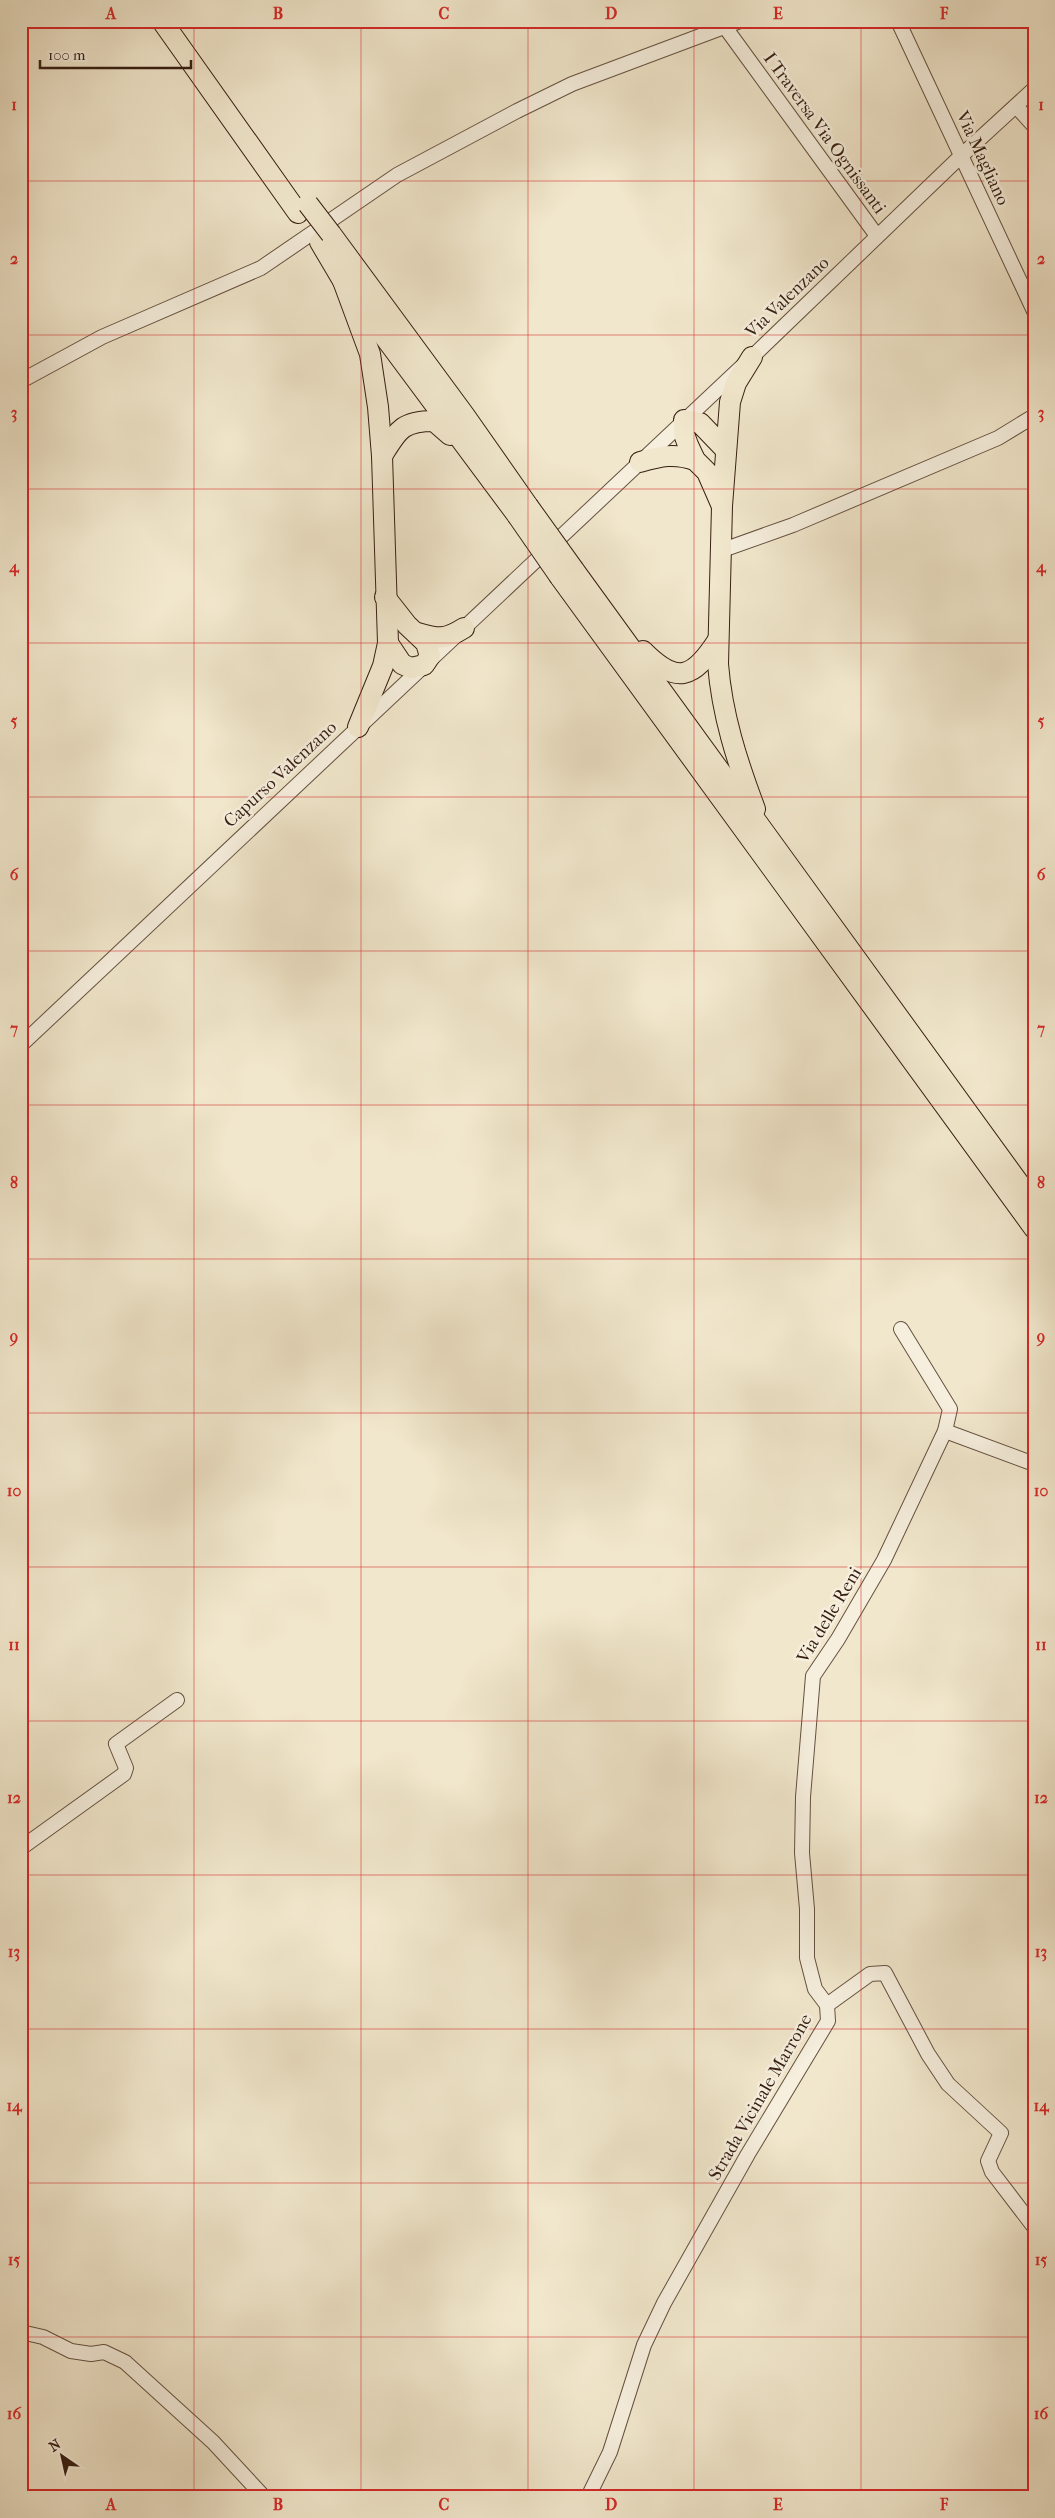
<svg xmlns="http://www.w3.org/2000/svg" width="1055" height="2518" viewBox="0 0 1055 2518" font-family="'IM FELL French Canon',serif">
  <style>
    .lines { fill: none; stroke-linecap: round; stroke-linejoin: round }
    .minor-casing { stroke: #655140; stroke-width: 16 }
    .highway-casing { stroke: #361f12; stroke-width: 22 }
    .minor { stroke: #f6efde; stroke-width: 14 }
    .highway { stroke: #f1e7cc; stroke-width: 20 }
    .highway-bridge-casing { stroke: #361f12; stroke-width: 22; stroke-linecap: butt }
    .highway-bridge { stroke: #f1e7cc; stroke-width: 20 }
    .grid { fill: none; stroke: #d62828; stroke-width: 1; stroke-opacity: 0.55 }
    .labels { text-anchor: middle; stroke-width: 5; stroke-linejoin: round; paint-order: stroke }
    .street-label { font-size: 18px; fill: #361f12; stroke: #f6efde }
    .neatline { fill: none; stroke: #d62828; stroke-width: 2 }
    .grid-label { font-size: 16px; text-anchor: middle; font-weight: bold; fill: #d62828 }
  </style>
  <rect width="100%" height="100%" fill="#f1e7cc"/>
  <filter id="stains"><feTurbulence type="fractalNoise" baseFrequency=".004" numOctaves="4"/><feColorMatrix values="0 0 0 0 .2 0 0 0 0 .09 0 0 0 0 .02 0 0 0 .5 -.17"/></filter>
  <radialGradient id="worn" r=".72"><stop offset=".6" stop-color="#630" stop-opacity="0"/><stop offset="1" stop-color="#630" stop-opacity=".3"/></radialGradient>
  <g class="lines">
    <defs>
      <g id="minor">
        <polyline points="898,21 1034,311"/>
        <polyline points="1033,21 1034,23"/>
        <polyline points="725,27 877,236"/>
        <polyline points="1016,106 1034,126"/>
        <polyline points="21,381 102,337 261,268 397,175 517,111 572,84 740,21"/>
        <polyline points="720,551 793,525 998,438 1034,416"/>
        <polyline points="21,1045 752,357 961,156 1034,89"/>
        <polyline points="945,1431 1034,1464"/>
        <polyline points="21,1848 124,1774 126,1768 116,1744 177,1700"/>
        <polyline points="827,2005 815,1989 807,1958 807,1909 802,1853 803,1797 813,1676 838,1639 884,1560 945,1431 950,1409 901,1329"/>
        <polyline points="21,2332 43,2337 71,2351 91,2354 104,2352 125,2362 213,2442 264,2497"/>
        <polyline points="588,2497 610,2452 644,2345 664,2303 748,2154 828,2021 827,2005 870,1974 885,1973 928,2054 948,2084 1001,2133 988,2161 992,2172 1034,2227"/>
      </g>
      <g id="highway">
        <polyline points="162,21 298,213"/>
        <polyline points="331,234 465,416 528,506"/>
        <polyline points="320,242 343,281 517,515"/>
        <polyline points="343,281 370,354 378,407 382,456 388,643 383,666 358,727"/>
        <path d="M752 357 736 383 730 402 722 506 718 664C722 715 737 761 755 809"/>
        <path d="M382 456C398 430 402 421 434 421L450 435"/>
        <path d="M640 462C661 456 674 453 695 460"/>
        <polyline points="721,504 707,472 695,460 688,445 684,434 684,420 700,423 726,450"/>
        <polyline points="574,570 1034,1204"/>
        <polyline points="560,577 1034,1228"/>
        <polyline points="385,597 407,625 426,643 430,656 424,665 411,668 402,664 388,643"/>
        <path d="M418 633C439 639 445 640 464 628"/>
        <path d="M643 651C677 685 693 679 718 640"/>
      </g>
    </defs>
    <use href="#minor" class="minor-casing"/>
    <use href="#highway" class="highway-casing"/>
    <use href="#minor" class="minor"/>
    <use href="#highway" class="highway"/>
    <defs>
      <g id="highway-bridge">
        <polyline points="308,204 331,234"/>
        <polyline points="528,506 574,570"/>
        <polyline points="517,515 560,577"/>
      </g>
    </defs>
    <use href="#highway-bridge" class="highway-bridge-casing"/>
    <use href="#highway-bridge" class="highway-bridge"/>
  </g>
  <path class="grid" d="M194 21V2497M361 21V2497M528 21V2497M694 21V2497M861 21V2497M21 181H1034M21 335H1034M21 489H1034M21 643H1034M21 797H1034M21 951H1034M21 1105H1034M21 1259H1034M21 1413H1034M21 1567H1034M21 1721H1034M21 1875H1034M21 2029H1034M21 2183H1034M21 2337H1034"/>
  <g class="labels">
    <g class="street-label">
      <text transform="translate(825 133) rotate(54)" y="6">I Traversa Via Ognissanti</text>
      <text transform="translate(983 158) rotate(65)" y="6">Via Magliano</text>
      <text transform="translate(787 297) rotate(-44)" y="6">Via Valenzano</text>
      <text transform="translate(280 774) rotate(-43)" y="6">Capurso Valenzano</text>
      <text transform="translate(829 1615) rotate(-59)" y="6">Via delle Reni</text>
      <text transform="translate(760 2097) rotate(-60)" y="6">Strada Vicinale Marrone</text>
    </g>
  </g>
  <rect width="1055" height="2518" fill="none" stroke="#f1e7cc" stroke-width="55"/>
  <g transform="translate(62 2456) rotate(326)" stroke="#f6efde" stroke-width="4" paint-order="stroke">
  <path d="M0-4L9 19L0 12L-9 19Z" fill="#361f12"/>
  <text y="-8" font-size="14" font-weight="bold" text-anchor="middle" fill="#361f12">N</text>
  </g>
  <path d="M40 60v8h151v-8" fill="none" stroke="#361f12" stroke-width="2.5"/>
  <text x="48" y="60" font-size="15" fill="#361f12" stroke="#f6efde" stroke-width="4" paint-order="stroke">100 m</text>
  <rect x="28" y="28" width="1000" height="2462" class="neatline"/>
  <g class="grid-label">
    <text x="111" y="19">A</text>
    <text x="278" y="19">B</text>
    <text x="444" y="19">C</text>
    <text x="611" y="19">D</text>
    <text x="778" y="19">E</text>
    <text x="944" y="19">F</text>
    <text x="14" y="110">1</text>
    <text x="1041" y="110">1</text>
    <text x="14" y="264">2</text>
    <text x="1041" y="264">2</text>
    <text x="14" y="418">3</text>
    <text x="1041" y="418">3</text>
    <text x="14" y="572">4</text>
    <text x="1041" y="572">4</text>
    <text x="14" y="726">5</text>
    <text x="1041" y="726">5</text>
    <text x="14" y="880">6</text>
    <text x="1041" y="880">6</text>
    <text x="14" y="1034">7</text>
    <text x="1041" y="1034">7</text>
    <text x="14" y="1188">8</text>
    <text x="1041" y="1188">8</text>
    <text x="14" y="1342">9</text>
    <text x="1041" y="1342">9</text>
    <text x="14" y="1496">10</text>
    <text x="1041" y="1496">10</text>
    <text x="14" y="1650">11</text>
    <text x="1041" y="1650">11</text>
    <text x="14" y="1803">12</text>
    <text x="1041" y="1803">12</text>
    <text x="14" y="1957">13</text>
    <text x="1041" y="1957">13</text>
    <text x="14" y="2111">14</text>
    <text x="1041" y="2111">14</text>
    <text x="14" y="2265">15</text>
    <text x="1041" y="2265">15</text>
    <text x="14" y="2419">16</text>
    <text x="1041" y="2419">16</text>
    <text x="111" y="2510">A</text>
    <text x="278" y="2510">B</text>
    <text x="444" y="2510">C</text>
    <text x="611" y="2510">D</text>
    <text x="778" y="2510">E</text>
    <text x="944" y="2510">F</text>
  </g>
  <rect width="100%" height="100%" filter="url(#stains)"/>
  <rect width="100%" height="100%" fill="url(#worn)"/>
</svg>
